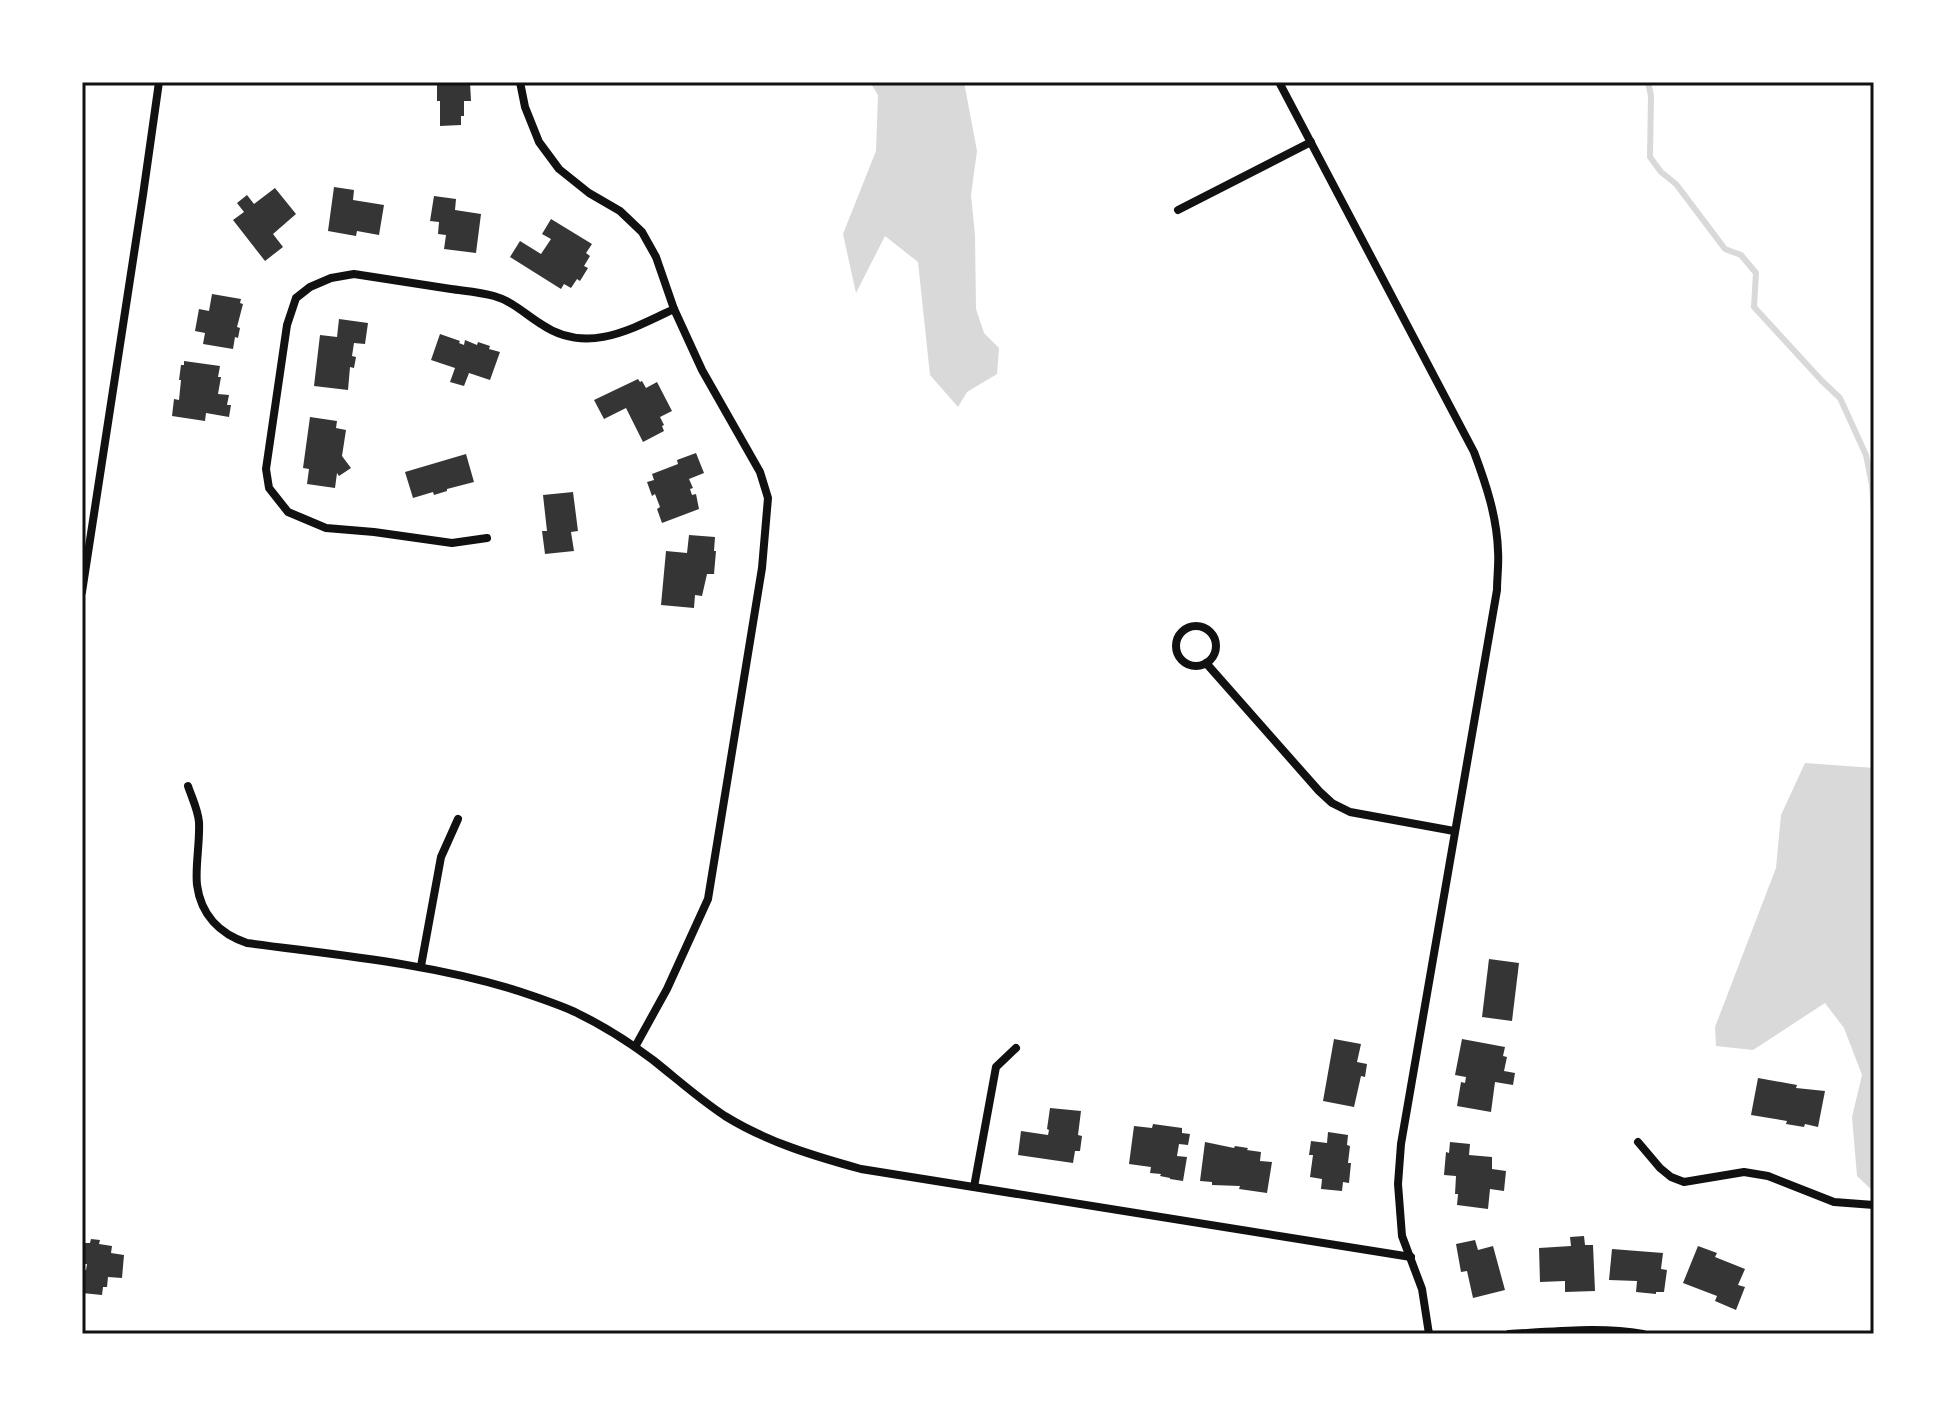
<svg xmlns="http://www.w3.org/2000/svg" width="1956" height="1416" viewBox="0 0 1956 1416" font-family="'Libre Baskerville',serif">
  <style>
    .water { fill: #d9d9d9 }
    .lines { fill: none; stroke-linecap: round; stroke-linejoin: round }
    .stream { stroke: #d9d9d9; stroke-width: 6 }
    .building { fill: #353535 }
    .minor { stroke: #111; stroke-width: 8 }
    .neatline { fill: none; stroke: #111; stroke-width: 3 }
  </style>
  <rect width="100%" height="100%" fill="#fff"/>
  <g class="water">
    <polygon points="870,82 964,82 977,151 971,195 975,235 976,309 984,333 999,348 997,374 967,392 958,407 930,375 918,262 885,236 856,293 843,234 876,151 878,95"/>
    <polygon points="1805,763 1874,768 1874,1192 1857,1176 1852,1117 1862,1075 1844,1028 1825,1003 1753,1050 1716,1046 1715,1027 1776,868 1781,815"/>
  </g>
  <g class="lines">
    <polyline class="stream" points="1648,82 1651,96 1650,157 1661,172 1676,184 1725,249 1741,255 1756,273 1754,307 1822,381 1840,398 1866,455 1872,485 1874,512"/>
  </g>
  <g class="building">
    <polygon points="437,82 470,82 471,101 464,101 464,116 461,116 461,125 440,126 440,101 437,101"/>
    <polygon points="334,187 354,190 353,200 384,205 379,235 357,231 356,236 328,231"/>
    <polygon points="275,188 296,214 273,234 283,247 265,261 233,220 244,212 237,203 247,195 254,204"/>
    <polygon points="434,196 456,199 455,210 481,214 476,253 444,249 446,235 438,234 439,222 430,221"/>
    <polygon points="551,219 592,244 586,253 590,256 584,266 588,268 580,281 577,279 571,288 564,284 561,289 510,257 520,241 541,254 551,239 542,234"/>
    <polygon points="212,294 241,299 240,303 243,304 237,327 240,328 238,338 235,337 233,349 203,344 205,333 195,331 199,309 209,311"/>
    <polygon points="339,319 368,323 365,344 354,343 352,356 356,357 354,368 350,367 348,390 314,386 320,335 337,337"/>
    <polygon points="440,334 460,341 459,343 464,345 465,340 477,345 478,342 490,346 489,349 500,352 490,380 469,373 464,386 450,382 455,368 431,360"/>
    <polygon points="184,361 220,366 218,377 221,377 218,394 229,395 227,405 231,405 229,417 206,413 205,421 172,416 174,399 179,400 181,380 179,380 181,365 184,365"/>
    <polygon points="638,379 640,382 642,381 646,388 657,382 672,411 660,417 664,425 662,426 664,431 643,442 626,408 604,419 594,400"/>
    <polygon points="310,417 337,421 336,428 346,430 342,456 351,468 339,476 337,473 335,488 307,484 309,469 303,468"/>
    <polygon points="696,453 704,473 689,479 693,488 690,489 692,495 696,494 699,509 662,523 657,509 660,507 655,494 652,496 647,482 654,480 652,474 678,464 677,460"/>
    <polygon points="466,454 474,482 447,489 447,491 434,495 433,492 413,498 405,472"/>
    <polygon points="573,492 578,531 571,532 574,551 545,554 542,531 547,531 543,495"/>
    <polygon points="689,535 715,537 714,551 716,551 714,574 707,574 702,596 695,595 694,608 661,605 666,551 687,553"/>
    <polygon points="1489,959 1519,963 1512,1021 1482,1017"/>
    <polygon points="1334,1039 1361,1044 1357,1062 1367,1064 1365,1077 1361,1076 1354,1107 1323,1101"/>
    <polygon points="1462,1039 1505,1047 1503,1056 1507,1057 1504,1071 1515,1073 1513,1085 1495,1082 1491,1112 1457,1106 1461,1082 1465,1083 1466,1077 1455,1075"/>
    <polygon points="1758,1078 1797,1085 1796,1088 1825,1091 1818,1127 1805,1124 1804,1127 1786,1124 1787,1121 1751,1115"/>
    <polygon points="1050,1108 1081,1111 1078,1135 1082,1136 1080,1151 1075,1151 1073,1163 1018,1155 1021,1131 1048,1135 1049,1130 1047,1129"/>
    <polygon points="1153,1124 1182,1128 1182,1133 1190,1134 1188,1145 1179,1144 1177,1156 1187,1157 1183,1181 1170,1179 1170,1178 1160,1176 1161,1174 1150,1173 1151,1167 1129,1164 1134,1126 1152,1128"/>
    <polygon points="1328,1132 1348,1135 1347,1145 1350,1146 1348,1163 1351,1163 1349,1183 1343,1182 1342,1191 1321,1189 1322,1179 1310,1177 1313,1155 1309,1155 1311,1141 1327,1143"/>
    <polygon points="1205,1142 1234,1148 1235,1146 1248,1148 1247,1150 1261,1152 1260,1161 1272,1162 1267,1193 1239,1189 1240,1186 1212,1185 1212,1182 1200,1181"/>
    <polygon points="1450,1142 1470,1144 1469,1155 1492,1157 1492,1169 1506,1171 1504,1191 1490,1189 1488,1209 1457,1205 1458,1194 1455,1194 1456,1176 1444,1175 1446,1152 1449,1153"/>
    <polygon points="1584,1236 1585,1245 1593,1245 1595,1291 1565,1292 1565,1281 1540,1282 1539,1248 1571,1246 1570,1237"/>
    <polygon points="91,1239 100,1240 99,1244 112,1246 111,1253 124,1255 122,1278 108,1277 107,1287 103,1287 102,1295 82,1293 82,1270 86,1270 87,1264 82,1264 82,1243 90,1243"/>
    <polygon points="1475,1240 1478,1250 1493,1246 1505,1290 1473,1298 1467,1271 1461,1272 1456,1244"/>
    <polygon points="1698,1246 1717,1253 1715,1257 1745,1269 1738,1285 1745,1287 1736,1310 1715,1301 1717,1296 1683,1283"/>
    <polygon points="1612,1249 1663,1253 1661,1269 1667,1270 1664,1292 1656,1292 1656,1294 1636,1292 1637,1281 1609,1280"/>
  </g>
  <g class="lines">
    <g class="minor">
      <polyline points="520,82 525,107 539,142 559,169 589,193 620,211 642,232 656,257 674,309 702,370 760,472 768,498 762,568 708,899 667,989 635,1047"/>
      <path d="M1279 82 1474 452C1486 484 1497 517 1498 551 1499 564 1497 577 1497 590L1401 1144 1398 1184 1402 1236 1422 1289 1429 1334"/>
      <polyline points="1178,210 1311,142"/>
      <path d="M487 538 452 543 374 532 326 528 288 512 269 488 266 469 287 325 296 298 310 287 331 278 354 274C386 279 419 284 451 289 465 291 480 292 494 296 512 301 525 314 541 324 586 355 630 330 674 309"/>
      <polyline points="82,592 143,195 159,82"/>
      <circle cx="1196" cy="646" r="20"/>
      <polyline points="1206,663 1319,791 1332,803 1350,812 1454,831"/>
      <path d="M188 786C192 798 198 810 199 822 200 843 195 867 197 885 201 915 220 934 247 943 336 955 426 963 512 989 533 996 555 1003 575 1012 602 1025 629 1042 653 1060 677 1079 699 1099 725 1116 767 1142 814 1156 861 1169L1411 1257"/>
      <polyline points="421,966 441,857 458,819"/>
      <polyline points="1638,1142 1660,1168 1671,1177 1684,1182 1744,1172 1768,1176 1834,1202 1874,1205"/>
      <polyline points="974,1187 996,1067 1016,1048"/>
      <path d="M1509 1334C1552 1332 1600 1326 1643 1334"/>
    </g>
  </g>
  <rect width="1956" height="1416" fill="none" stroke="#ffffff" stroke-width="168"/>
  <rect x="84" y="84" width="1788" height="1248" class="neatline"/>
</svg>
